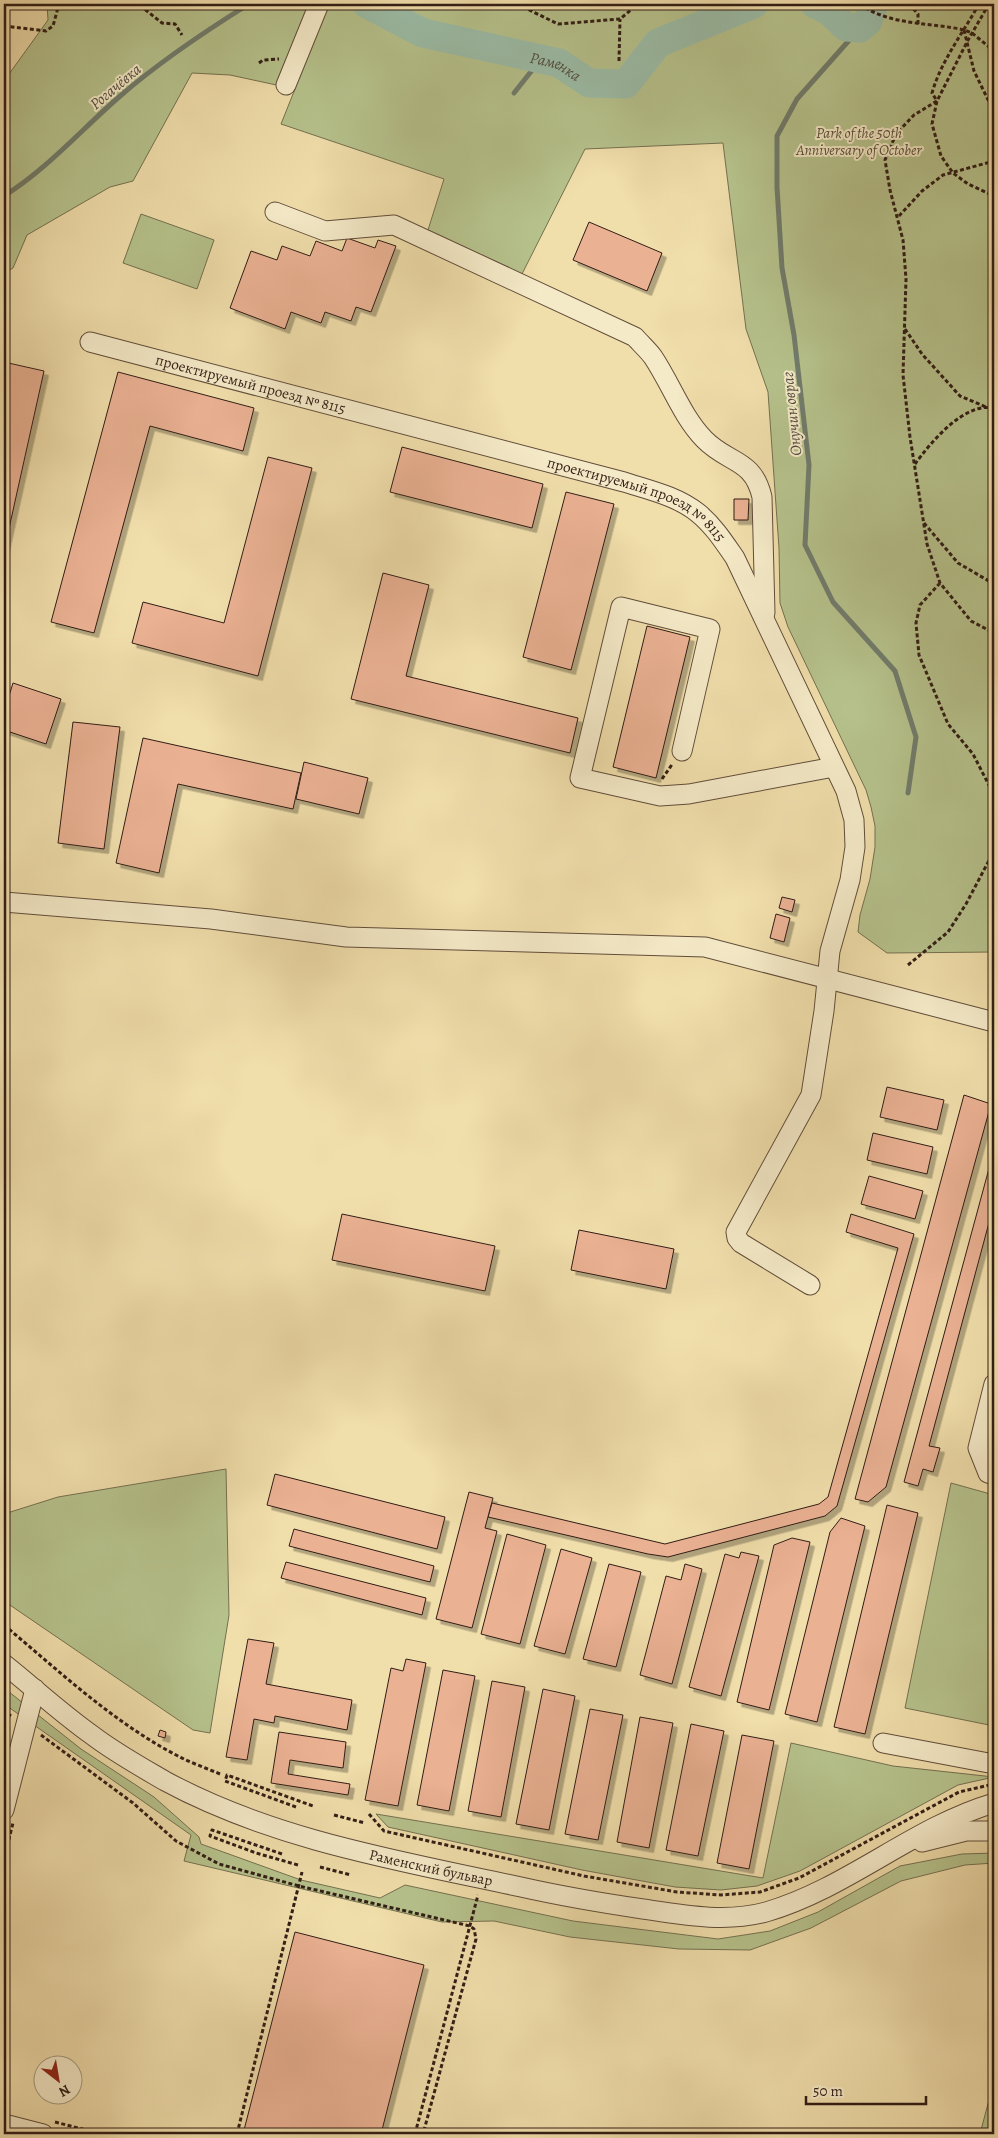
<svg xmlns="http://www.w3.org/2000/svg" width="998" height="2138" viewBox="0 0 998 2138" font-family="Alegreya,serif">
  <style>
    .green { fill: #b6c28c; stroke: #747050 }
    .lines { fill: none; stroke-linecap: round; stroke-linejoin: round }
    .stream { stroke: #717c6c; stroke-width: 5 }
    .river { stroke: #9bbca6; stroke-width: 29 }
    .building { fill: #eab193; stroke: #311d15; filter: url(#shadow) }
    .minor-casing { stroke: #614d3a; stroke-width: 21 }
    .path { stroke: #311d15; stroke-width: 3; stroke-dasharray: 4 2.5; stroke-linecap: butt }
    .minor { stroke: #f5eac8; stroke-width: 19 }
    .labels { text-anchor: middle; stroke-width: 4; stroke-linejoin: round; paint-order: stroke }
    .park-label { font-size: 15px; font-style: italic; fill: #594f39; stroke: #f5eac8 }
    .street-label { font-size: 15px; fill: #311d15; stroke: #f5eac8 }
    .water-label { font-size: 16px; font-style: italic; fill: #514d40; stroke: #f5eac8 }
  </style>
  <defs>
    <filter id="shadow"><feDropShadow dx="4.5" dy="4.5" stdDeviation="0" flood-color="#0004"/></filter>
  </defs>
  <rect width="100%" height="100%" fill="#f0deab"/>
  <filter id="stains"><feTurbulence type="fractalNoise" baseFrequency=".004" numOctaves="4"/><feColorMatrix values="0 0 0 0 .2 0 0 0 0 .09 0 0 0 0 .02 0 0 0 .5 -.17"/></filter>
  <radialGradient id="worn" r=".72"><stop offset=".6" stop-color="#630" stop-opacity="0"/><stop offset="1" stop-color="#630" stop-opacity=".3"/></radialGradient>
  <g class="green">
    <polygon points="47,4 994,4 994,952 887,953 858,932 860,915 870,879 875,847 875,826 871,807 866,790 788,627 780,603 779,548 768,392 746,329 723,143 585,149 522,274 428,230 444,179 281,124 295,89 230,75 192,73 133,181 110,187 27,235 13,268 4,273 4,81 48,20"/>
    <polygon points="141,214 214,240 197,289 123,263"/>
    <polygon points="226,1469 229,1615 210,1733 193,1730 4,1601 4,1514 58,1497"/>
    <polygon points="951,1483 994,1495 994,1726 905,1708"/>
    <polygon points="4,1688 81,1749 154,1797 199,1837 201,1844 301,1880 380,1898 405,1885 573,1921 718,1939 770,1931 818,1912 900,1866 962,1854 994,1853 994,1863 965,1865 901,1881 811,1928 750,1950 679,1949 570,1937 494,1921 442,1922 184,1861 191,1835 4,1704"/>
    <polygon points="791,1743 893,1766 994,1777 958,1785 800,1871 757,1886 721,1890 675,1887 582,1870 388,1827 376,1814 763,1878"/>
    <polygon points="994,2081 994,2134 980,2134"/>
  </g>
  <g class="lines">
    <g class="stream">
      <polyline points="860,28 797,99 777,136 777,187 782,268 794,335 809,465 805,545 833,602 895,671 916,737 908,793"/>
      <polyline points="514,93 541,59"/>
      <path d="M4 196C47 169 81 130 119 97 159 62 204 32 249 4"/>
    </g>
    <g class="river">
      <path id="s1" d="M367 4 423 33 559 63 589 83 626 84 658 43 754 4"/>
      <polyline points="815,4 828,10 846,27 860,28 868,21 874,4"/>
    </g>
  </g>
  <g class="building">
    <polygon points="589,222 662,253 647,291 573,260"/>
    <polygon points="347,238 375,248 378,240 396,246 371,312 356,307 351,321 325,312 321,323 291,312 285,329 230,308 251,251 277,260 282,246 310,256 316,241 342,251"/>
    <polygon points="4,362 44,371 4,551"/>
    <polygon points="118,372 254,408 243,451 150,426 94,633 51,622"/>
    <polygon points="402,447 543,484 532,528 390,492"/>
    <polygon points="268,457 312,468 258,676 132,643 143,602 224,623"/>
    <polygon points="566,492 614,504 571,670 523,657"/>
    <polygon points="734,499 749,499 748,520 734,520"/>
    <polygon points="383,573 429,585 406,676 578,718 570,753 351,699"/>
    <polygon points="647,626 690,637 656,778 613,767"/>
    <polygon points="13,683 61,699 46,744 4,730 4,712"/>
    <polygon points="73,722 120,727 104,849 58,843"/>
    <polygon points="143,738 301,773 293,809 178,784 159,873 116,863"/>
    <polygon points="304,762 368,778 359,814 296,799"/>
    <polygon points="782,897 795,900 792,912 779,908"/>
    <polygon points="776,914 790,918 784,942 770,938"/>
    <polygon points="887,1087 944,1100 937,1130 880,1117"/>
    <polygon points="964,1095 991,1104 886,1487 868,1502 855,1499"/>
    <polygon points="873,1133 933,1147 927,1174 867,1160"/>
    <polygon points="994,1150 994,1204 929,1446 940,1448 933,1472 923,1469 918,1486 904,1482"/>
    <polygon points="869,1176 923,1191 915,1219 861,1204"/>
    <polygon points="342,1214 495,1246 485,1291 332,1260"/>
    <polygon points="851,1214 914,1234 837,1506 825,1516 668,1557 648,1554 488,1517 492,1503 665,1544 819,1504 828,1497 898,1248 846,1232"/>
    <polygon points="579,1230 674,1249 666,1289 571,1270"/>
    <polygon points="275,1474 445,1517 437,1549 267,1505"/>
    <polygon points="469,1492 493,1498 485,1528 497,1531 472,1628 436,1619"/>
    <polygon points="887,1505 918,1513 865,1734 834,1727"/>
    <polygon points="841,1518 865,1526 817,1722 785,1714 830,1532"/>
    <polygon points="294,1529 434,1566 430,1582 289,1546"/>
    <polygon points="507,1534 546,1545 520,1644 481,1634"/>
    <polygon points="792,1538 810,1542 769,1710 737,1702 774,1545"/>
    <polygon points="561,1549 592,1558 565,1654 534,1646"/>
    <polygon points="741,1552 759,1556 721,1696 689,1687 725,1554 739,1558"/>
    <polygon points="286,1562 426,1598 422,1615 281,1578"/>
    <polygon points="609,1564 641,1572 616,1667 583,1659"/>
    <polygon points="685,1564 702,1569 672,1684 640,1675 666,1576 681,1580"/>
    <polygon points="248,1639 274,1643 266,1684 352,1700 347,1730 275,1716 274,1723 254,1719 247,1760 226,1757"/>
    <polygon points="406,1659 426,1663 398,1806 365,1800 391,1668 403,1671"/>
    <polygon points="443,1670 475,1676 449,1811 417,1805"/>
    <polygon points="492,1681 525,1687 501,1817 468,1811"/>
    <polygon points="543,1689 575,1696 549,1830 516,1824"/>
    <polygon points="590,1709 623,1715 598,1840 565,1834"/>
    <polygon points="640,1717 673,1723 649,1848 617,1842"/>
    <polygon points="691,1724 724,1731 698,1856 666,1850"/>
    <polygon points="160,1730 166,1732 165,1738 158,1736"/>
    <polygon points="279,1732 346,1742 343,1768 290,1760 288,1774 350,1784 348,1795 271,1783"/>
    <polygon points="742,1735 774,1741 749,1869 717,1863"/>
    <polygon points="295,1932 424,1965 381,2134 243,2134"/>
  </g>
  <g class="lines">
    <defs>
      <g id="minor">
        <polyline points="286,85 319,4"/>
        <path d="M275 212 325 231 394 225 635 337C641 344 648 350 653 357 671 384 682 416 704 439 728 464 753 458 762 497L765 613"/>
        <path id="s2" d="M90 342 624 482C649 490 677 496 698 513 713 525 724 542 735 558L846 791 854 820 855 847 850 880 830 951 824 1011 811 1095 736 1232 737 1238 741 1243 810 1285"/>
        <polyline points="682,751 710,629 621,607 580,778 660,796 689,794 834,767"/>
        <polyline points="4,902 211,919 346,937 705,947 994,1022"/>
        <polyline points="994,1384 978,1448 988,1473 994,1475"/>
        <path id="s3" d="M4 1664C33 1687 61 1713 92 1735 114 1752 141 1767 165 1781 274 1840 400 1861 521 1887 561 1896 602 1903 643 1909 683 1915 726 1923 766 1912 848 1888 913 1827 994 1803"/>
        <polyline points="883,1743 994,1764"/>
        <polyline points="4,1810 35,1689"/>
        <polyline points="922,1842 966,1831 994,1831"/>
        <polyline points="4,2124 43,2134"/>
      </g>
    </defs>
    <use href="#minor" class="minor-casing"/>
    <g class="path">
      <polyline points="114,4 118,6 142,7 162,23 175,24 182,35"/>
      <polyline points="517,4 558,24 620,19 638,4"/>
      <path d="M860 4C890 26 930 22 964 30L972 33 994 51"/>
      <polyline points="909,4 918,14 918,24"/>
      <path d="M979 4C963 33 941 61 932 93L937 101 914 115 896 134 885 160 890 190 903 240 906 279 903 375 910 437 927 544 940 583 971 621 994 633"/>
      <polyline points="989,4 968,40 937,101 932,124 941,156 953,173 968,184 994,196"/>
      <polyline points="4,26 46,31 53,26 59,4"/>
      <polyline points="964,30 974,71 994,112"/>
      <polyline points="619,61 620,19"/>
      <polyline points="259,63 263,60 279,59"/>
      <polyline points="899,216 922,191 943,175 994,161"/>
      <polyline points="905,329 922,354 960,396 986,407"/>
      <path d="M915 464C931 442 964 402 994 408"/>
      <polyline points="924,523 958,563 994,584"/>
      <polyline points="940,583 920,605 916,623 919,655 948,724 973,754 994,795"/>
      <polyline points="662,779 673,763"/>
      <polyline points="908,965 948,932 966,904 994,851"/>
      <path d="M4 1625C59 1671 114 1723 178 1756 191 1763 206 1768 220 1774"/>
      <polyline points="4,1711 11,1716"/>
      <polyline points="41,1735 133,1803 176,1841 219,1864 299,1886 470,1926 474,1929 476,1939 423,2134"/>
      <polyline points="296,1807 225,1781 227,1775 313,1806"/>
      <polyline points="369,1814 384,1831 584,1876 677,1892 721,1895 760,1892 799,1878 959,1792 994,1784"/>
      <polyline points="334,1815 365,1823"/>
      <polyline points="282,1854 212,1830 210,1836 256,1853 298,1865"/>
      <polyline points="4,1859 13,1823"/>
      <polyline points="320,1867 351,1875"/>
      <polyline points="55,2122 101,2134"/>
      <polyline points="59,2132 68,2134"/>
      <polyline points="237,2134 302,1872"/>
      <polyline points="415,2134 478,1895"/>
    </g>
    <use href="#minor" class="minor"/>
  </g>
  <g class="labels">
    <g class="park-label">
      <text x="859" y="138">Park of the 50th<tspan x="859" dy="17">Anniversary of October</tspan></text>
    </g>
    <g class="street-label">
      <text dy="5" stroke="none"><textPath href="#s2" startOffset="166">проектируемый проезд № 8115</textPath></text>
      <text dy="5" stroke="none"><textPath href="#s2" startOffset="571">проектируемый проезд № 8115</textPath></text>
      <text dy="5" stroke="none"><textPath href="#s3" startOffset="480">Раменский бульвар</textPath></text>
    </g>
    <g class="water-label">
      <text dy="6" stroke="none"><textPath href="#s1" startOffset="200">Раменка</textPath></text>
      <text transform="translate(115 86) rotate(-40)" y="6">Рогачёвка</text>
      <text transform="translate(791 414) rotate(-96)" y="6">Онучин овраг</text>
    </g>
  </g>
  <rect width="998" height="2138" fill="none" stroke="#f0deab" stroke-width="20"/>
  <rect x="5" y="5" width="988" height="2128" fill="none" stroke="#311d15" stroke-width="2.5"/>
  <rect x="10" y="10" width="978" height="2118" fill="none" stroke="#311d15"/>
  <g transform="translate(58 2080) rotate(149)"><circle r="24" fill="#f5eac8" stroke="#a79880"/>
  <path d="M0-4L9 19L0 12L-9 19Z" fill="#8f2418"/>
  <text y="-8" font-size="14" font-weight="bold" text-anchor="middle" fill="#311d15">N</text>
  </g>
  <path d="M806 2096v8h120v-8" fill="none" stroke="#311d15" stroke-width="2.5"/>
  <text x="813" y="2096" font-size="15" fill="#311d15" stroke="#f5eac8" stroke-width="4" paint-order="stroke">50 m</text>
  <rect width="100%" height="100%" filter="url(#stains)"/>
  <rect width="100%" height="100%" fill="url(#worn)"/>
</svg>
